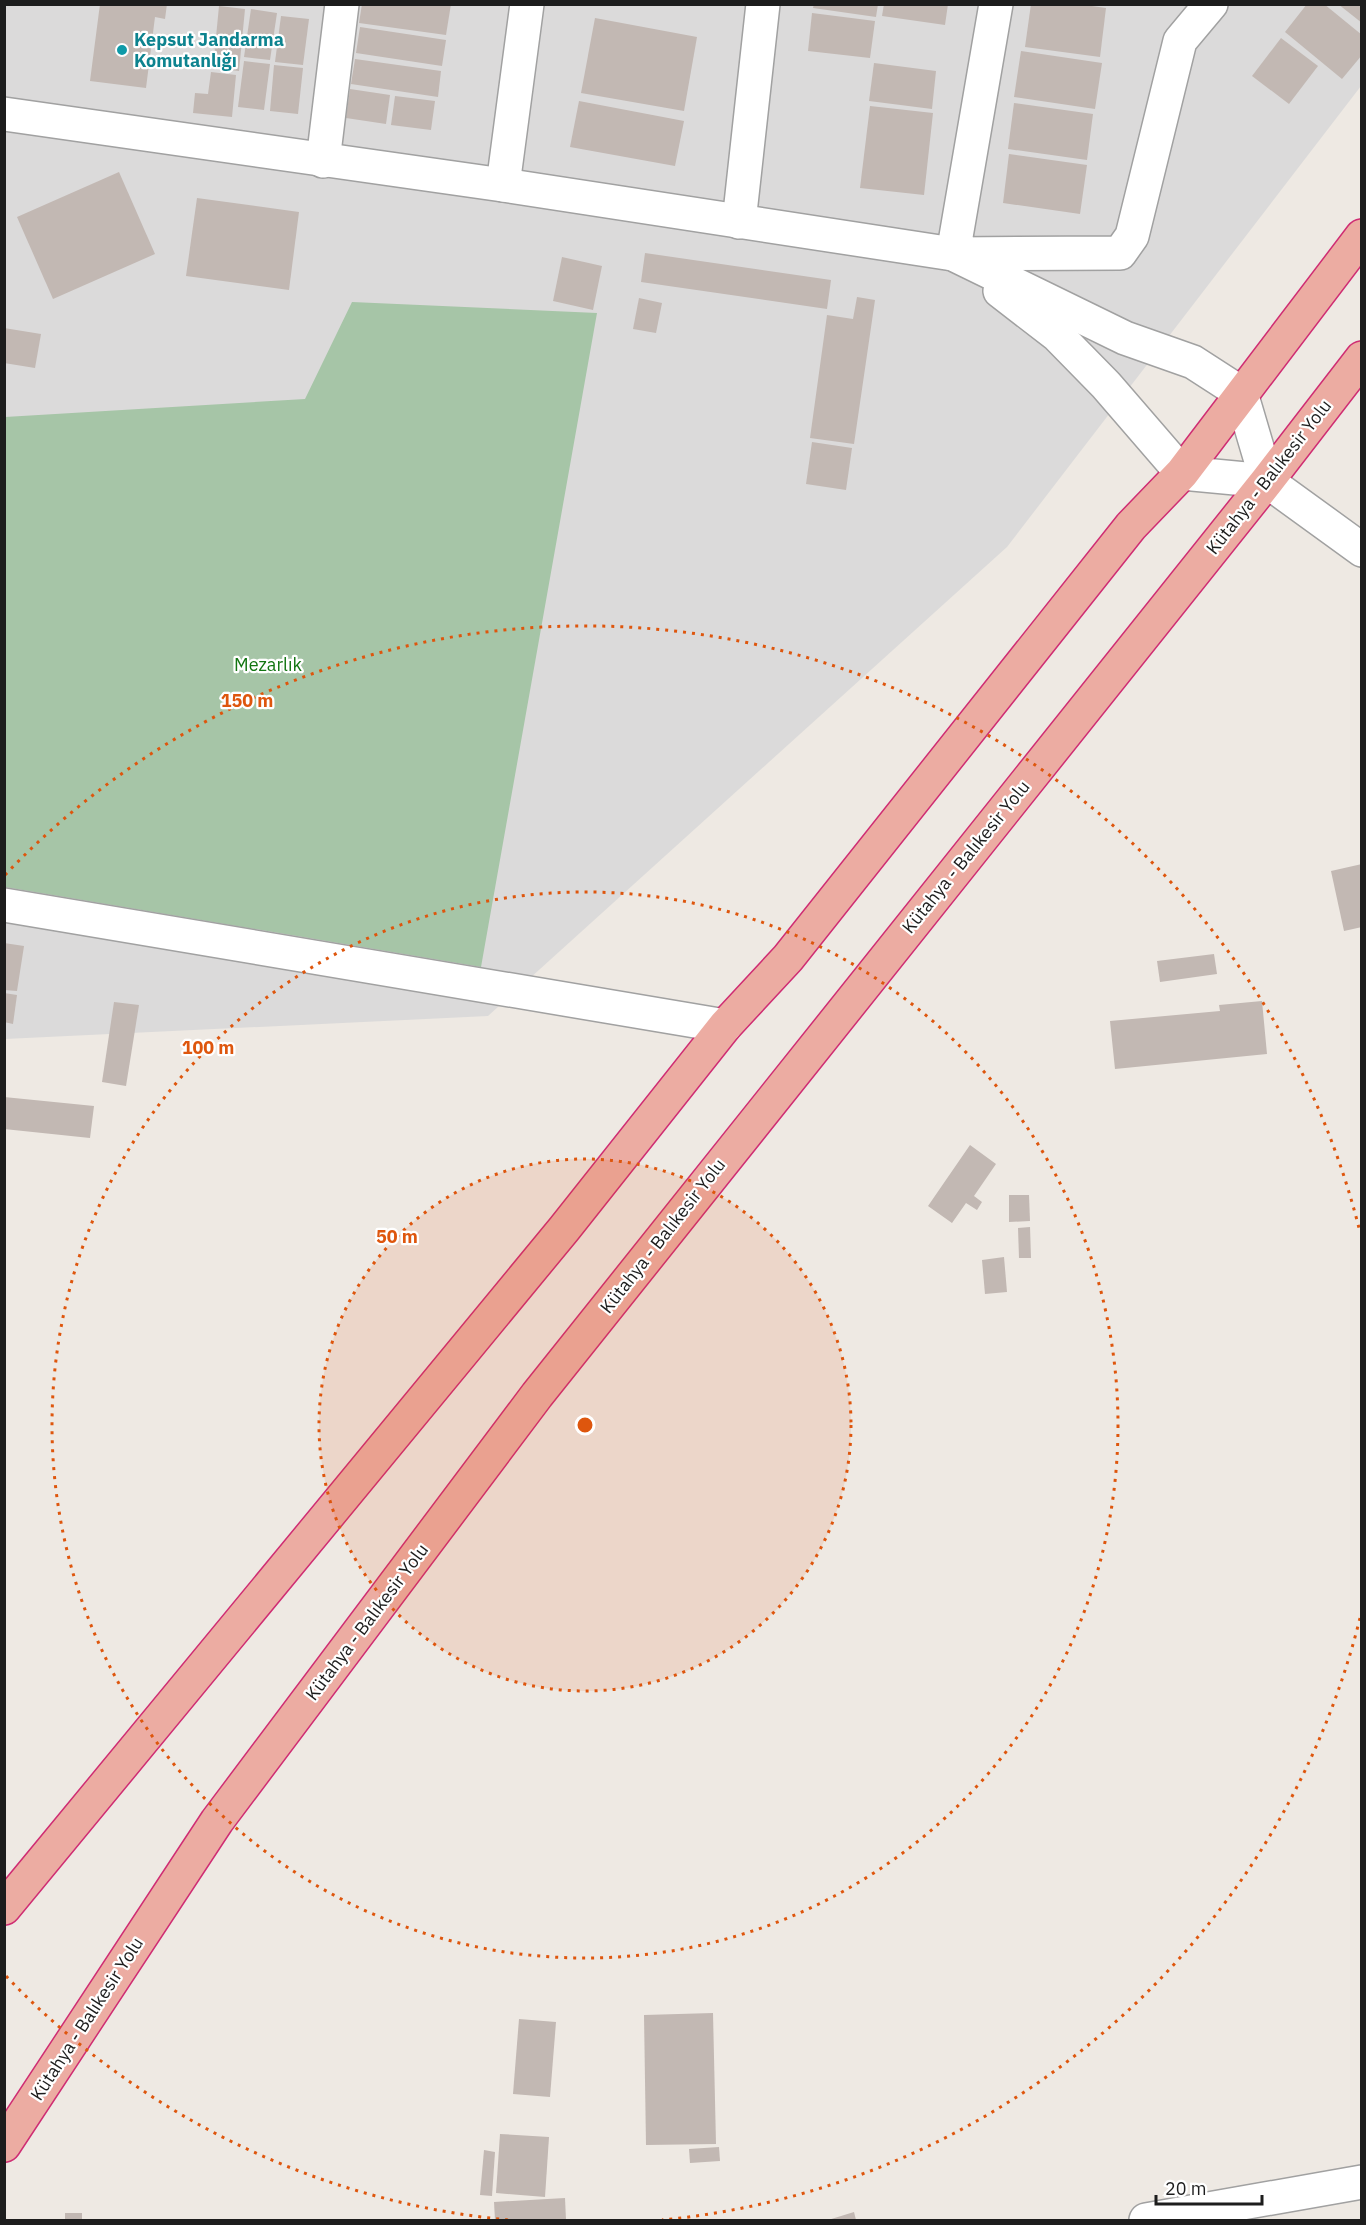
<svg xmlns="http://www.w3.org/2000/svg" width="1366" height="2225" viewBox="0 0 1366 2225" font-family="'IBM Plex Sans',sans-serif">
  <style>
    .residential { fill: #dbdada }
    .cemetery { fill: #a6c5a7 }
    .building { fill: #c2b8b3 }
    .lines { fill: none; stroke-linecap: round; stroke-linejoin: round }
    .minor-casing { stroke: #a1a1a1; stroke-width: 36 }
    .tertiary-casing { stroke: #a1a1a1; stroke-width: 36 }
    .trunk-casing { stroke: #cf2d73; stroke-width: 36 }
    .minor { stroke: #fff; stroke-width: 33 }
    .tertiary { stroke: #fff; stroke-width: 33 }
    .trunk { stroke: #ecaca2; stroke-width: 33 }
    .ring { fill: none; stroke: #de560d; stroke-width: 3; stroke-dasharray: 3 6 }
    .culture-dot { fill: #0f9aa8; stroke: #fff; stroke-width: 2 }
    .labels { text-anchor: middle; stroke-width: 4.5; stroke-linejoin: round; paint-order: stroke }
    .culture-label { font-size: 18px; font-weight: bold; fill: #0d838f; stroke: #fff; text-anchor: start }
    .street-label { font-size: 18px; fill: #1d1d1d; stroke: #fff }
    .park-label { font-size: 18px; fill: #127511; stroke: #fff }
    .centre { fill: #de560d; stroke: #fff; stroke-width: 3 }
    .ring-label { font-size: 18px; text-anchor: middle; font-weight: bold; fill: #de560d; stroke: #fff; stroke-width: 4.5; stroke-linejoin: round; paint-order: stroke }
  </style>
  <rect width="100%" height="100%" fill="#eee9e3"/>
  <polygon class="residential" points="4,5 1361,5 1361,86 1007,547 488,1016 5,1039"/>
  <polygon class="cemetery" points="352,302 597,313 481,967 5,887 5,417 305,399"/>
  <g class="building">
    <polygon points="100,4 167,4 165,19 155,17 146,88 90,81"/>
    <polygon points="362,4 451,4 446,35 359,23"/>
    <polygon points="814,4 878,4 876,17 813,8"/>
    <polygon points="884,4 948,4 945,25 882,16"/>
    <polygon points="1031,4 1078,4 1106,8 1100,57 1025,47"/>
    <polygon points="1307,4 1324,4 1362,35 1362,55 1342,79 1285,32"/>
    <polygon points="1338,4 1362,4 1362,23"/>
    <polygon points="219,6 245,9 239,71 213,68"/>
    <polygon points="251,9 277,13 270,60 244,57"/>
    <polygon points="812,13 875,21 870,58 808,51"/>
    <polygon points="281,16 309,19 303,65 275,62"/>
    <polygon points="595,18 697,37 684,111 581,93"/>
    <polygon points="360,27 446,40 442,66 356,53"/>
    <polygon points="1281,38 1318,66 1289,104 1252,76"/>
    <polygon points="1021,51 1102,63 1095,109 1014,97"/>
    <polygon points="355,59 441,71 438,97 351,84"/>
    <polygon points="244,61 270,64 264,110 238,107"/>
    <polygon points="874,63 936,71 932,109 869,101"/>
    <polygon points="274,65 303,68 298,114 270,111"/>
    <polygon points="211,72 236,75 232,117 193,113 195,93 208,94"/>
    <polygon points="350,89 390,95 386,124 346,118"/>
    <polygon points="395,96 435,101 431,130 391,125"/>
    <polygon points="579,101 684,121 675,166 570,147"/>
    <polygon points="1014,103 1093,114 1087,160 1008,149"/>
    <polygon points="870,106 933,113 924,195 860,188"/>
    <polygon points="1009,154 1087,165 1080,214 1003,203"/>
    <polygon points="119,172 155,254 53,299 17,217"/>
    <polygon points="197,198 299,212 289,290 186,276"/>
    <polygon points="645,253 831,280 827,309 641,282"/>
    <polygon points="562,257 602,266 593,310 553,301"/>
    <polygon points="857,297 875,300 854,444 810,438 827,315 853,319"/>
    <polygon points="639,298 662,303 656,333 633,329"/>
    <polygon points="4,328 41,334 35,368 4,363"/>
    <polygon points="812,442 852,448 846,490 806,484"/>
    <polygon points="1362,864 1362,927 1344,931 1331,871"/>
    <polygon points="4,943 24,946 17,991 4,990"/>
    <polygon points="1214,954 1217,974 1160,982 1157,961"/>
    <polygon points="4,993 17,995 13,1024 4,1022"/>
    <polygon points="1262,1001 1267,1054 1115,1069 1110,1021 1220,1011 1219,1005"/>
    <polygon points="114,1002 139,1005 126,1086 102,1082"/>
    <polygon points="4,1097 94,1106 90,1138 4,1129"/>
    <polygon points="970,1145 996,1164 974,1196 982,1202 977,1210 966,1203 952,1223 928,1206"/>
    <polygon points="1009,1195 1029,1195 1030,1221 1009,1222"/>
    <polygon points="1030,1227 1031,1258 1019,1258 1018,1228"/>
    <polygon points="1004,1257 1007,1292 985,1294 982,1260"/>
    <polygon points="713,2013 716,2144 646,2145 644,2015"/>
    <polygon points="519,2019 556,2022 550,2097 513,2094"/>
    <polygon points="500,2134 549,2137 545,2197 496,2193"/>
    <polygon points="719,2147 720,2161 690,2163 689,2149"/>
    <polygon points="484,2150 495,2152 492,2196 480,2195"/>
    <polygon points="565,2198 566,2220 495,2220 494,2202"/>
    <polygon points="854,2212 856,2220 828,2220"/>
    <rect x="65" y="2213" width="17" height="7"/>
  </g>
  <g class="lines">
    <defs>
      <g id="minor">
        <polyline points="996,4 953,254 1120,253 1132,236 1180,41 1211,4"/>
        <polyline points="323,161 342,4"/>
        <polyline points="503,185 527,4"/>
        <polyline points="739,222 763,4"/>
        <polyline points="4,905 725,1026"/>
        <polyline points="1146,2220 1362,2182"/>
      </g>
      <g id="tertiary">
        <polyline points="4,114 503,185 953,254 1125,338 1193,362 1241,393 1267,481"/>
        <polyline points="1000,291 1057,335 1106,385 1182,473 1267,481 1362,550"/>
      </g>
      <g id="trunk">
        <polyline points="4,1908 564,1229 725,1026 788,958 1131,526 1182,473 1362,236"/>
        <polyline points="4,2145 217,1821 537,1395 1267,481 1362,358"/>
      </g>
    </defs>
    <use href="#minor" class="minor-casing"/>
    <use href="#tertiary" class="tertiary-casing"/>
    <use href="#trunk" class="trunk-casing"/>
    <use href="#minor" class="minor"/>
    <use href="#tertiary" class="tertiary"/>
    <use href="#trunk" class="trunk"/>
  </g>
  <circle cx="585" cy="1425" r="266" fill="#de560d" fill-opacity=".12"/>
  <g class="ring">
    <circle cx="585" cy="1425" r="266"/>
    <circle cx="585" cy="1425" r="533"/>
    <path d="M1360 1618A799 799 0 0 1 662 2220M508 2220A799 799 0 0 1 5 1975M5 875A799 799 0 0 1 1360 1232"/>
  </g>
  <circle class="culture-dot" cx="122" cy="50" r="6"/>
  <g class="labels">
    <g class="culture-label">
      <text x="134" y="46">Kepsut Jandarma<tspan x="134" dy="21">Komutanlığı</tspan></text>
    </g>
    <g class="street-label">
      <text transform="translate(1269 477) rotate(-52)" y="6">Kütahya - Balıkesir Yolu</text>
      <text transform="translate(966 857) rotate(-51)" y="6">Kütahya - Balıkesir Yolu</text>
      <text transform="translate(663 1236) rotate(-52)" y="6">Kütahya - Balıkesir Yolu</text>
      <text transform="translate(367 1622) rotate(-53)" y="6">Kütahya - Balıkesir Yolu</text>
      <text transform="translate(87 2019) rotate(-57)" y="6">Kütahya - Balıkesir Yolu</text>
    </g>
    <g class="park-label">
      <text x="268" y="671">Mezarlık</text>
    </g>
  </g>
  <circle cx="585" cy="1425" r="9" class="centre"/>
  <g class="ring-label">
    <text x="247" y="707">150 m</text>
    <text x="208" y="1054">100 m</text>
    <text x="397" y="1243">50 m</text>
  </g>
  <rect width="1366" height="2225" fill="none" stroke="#1d1d1d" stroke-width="12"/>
  <path d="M1156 2195v9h106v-9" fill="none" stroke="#1d1d1d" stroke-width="3"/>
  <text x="1165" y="2195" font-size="18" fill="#1d1d1d" stroke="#ffffff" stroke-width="4.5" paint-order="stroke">20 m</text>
</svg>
